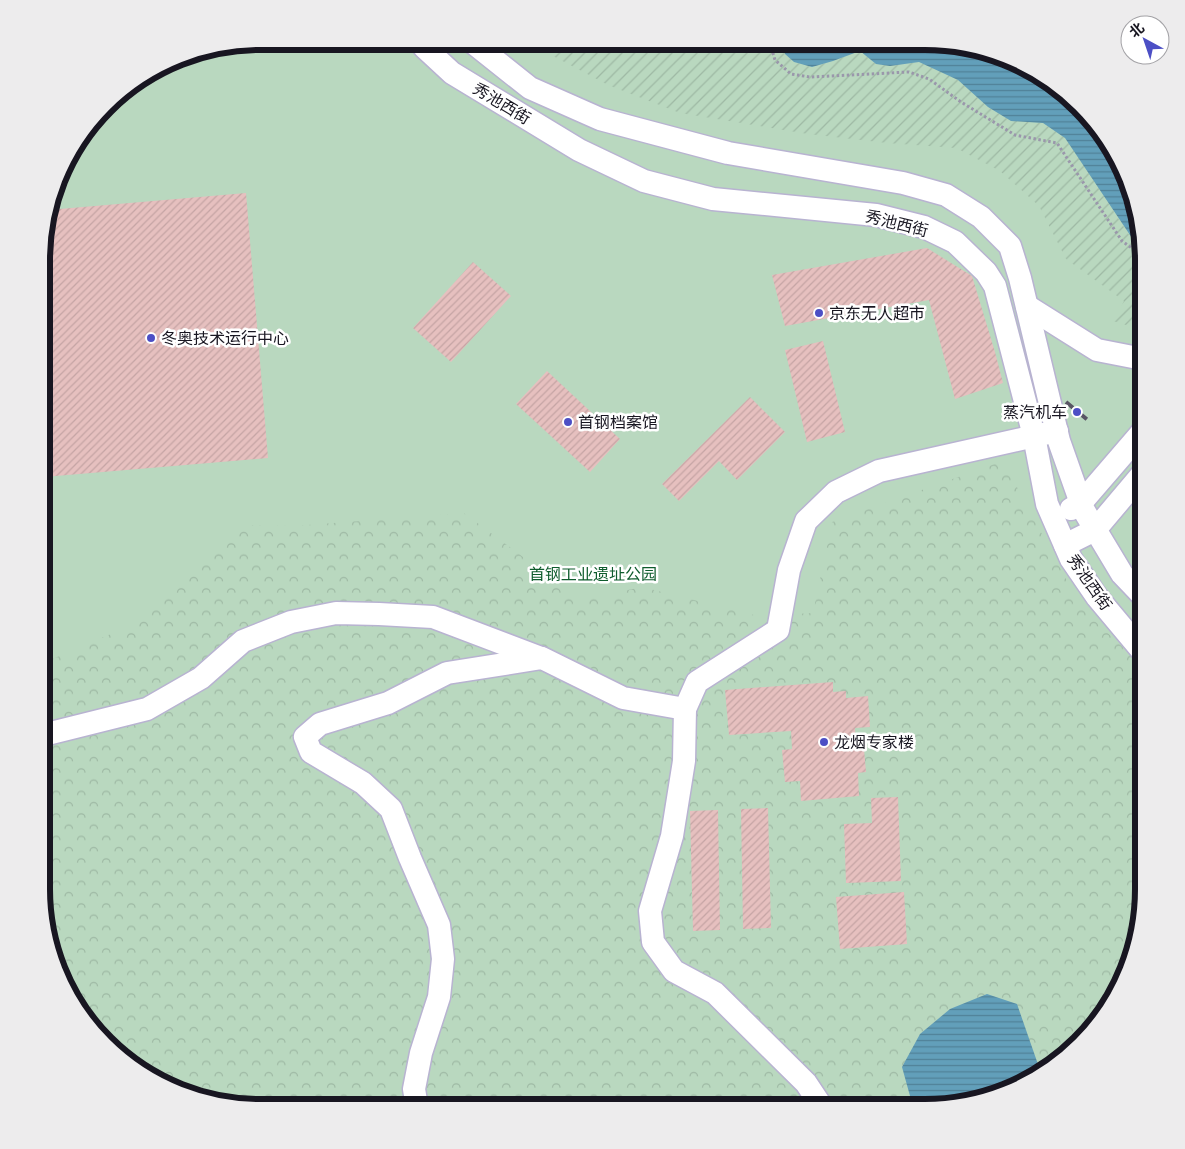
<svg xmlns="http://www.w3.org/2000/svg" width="1185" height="1149" viewBox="0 0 1185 1149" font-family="'Fira Sans','Noto Sans SC',sans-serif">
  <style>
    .green { fill: #b9d8bf }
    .forest { fill: url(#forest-crowns) }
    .garden { fill: url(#garden-furrows) }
    .water { fill: url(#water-rules) }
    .building { fill: url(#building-hatch) }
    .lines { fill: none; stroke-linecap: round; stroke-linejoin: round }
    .minor-casing { stroke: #b8b3d1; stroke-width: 25 }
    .path { stroke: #9a97ab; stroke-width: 3; stroke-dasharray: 2.5 2.5; stroke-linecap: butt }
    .minor { stroke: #fff; stroke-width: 22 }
    .rail { stroke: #585564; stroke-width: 4; stroke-dasharray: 9 9; stroke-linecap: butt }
    .poi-dot { fill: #4c4fc5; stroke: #fff; stroke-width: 2 }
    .labels { text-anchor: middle; stroke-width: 5; stroke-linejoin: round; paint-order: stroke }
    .street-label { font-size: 16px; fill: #181621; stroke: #fff }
    .poi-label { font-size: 16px; fill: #181621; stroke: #fff; text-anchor: start }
    .park-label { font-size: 16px; fill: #0f5c2d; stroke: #fff }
    .rim { fill: none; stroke: #181621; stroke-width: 6 }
  </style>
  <defs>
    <pattern id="forest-crowns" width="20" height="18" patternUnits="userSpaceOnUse" patternTransform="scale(1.25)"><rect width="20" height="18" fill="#b9d8bf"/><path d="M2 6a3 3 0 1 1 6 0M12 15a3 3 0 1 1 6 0" fill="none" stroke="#9eb9a4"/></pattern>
    <pattern id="garden-furrows" width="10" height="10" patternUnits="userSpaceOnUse" patternTransform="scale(1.25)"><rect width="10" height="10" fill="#b9d8bf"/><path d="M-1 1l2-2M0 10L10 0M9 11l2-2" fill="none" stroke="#9eb9a4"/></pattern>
    <pattern id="water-rules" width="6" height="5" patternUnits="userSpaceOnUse" patternTransform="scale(1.25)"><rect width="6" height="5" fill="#629fba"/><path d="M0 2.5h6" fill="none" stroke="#508197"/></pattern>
    <pattern id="building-hatch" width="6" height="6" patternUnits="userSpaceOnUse" patternTransform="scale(1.25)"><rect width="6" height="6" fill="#e6c0bf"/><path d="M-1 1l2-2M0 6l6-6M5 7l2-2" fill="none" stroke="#c5a4a4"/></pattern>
  </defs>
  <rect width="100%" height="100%" fill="#eae6ff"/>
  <polygon class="green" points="260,41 953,43 1034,70 1098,127 1127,176 1143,246 1143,903 1121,986 1058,1062 1009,1091 939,1107 246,1107 163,1085 87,1022 58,973 42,903 45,217 70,151 116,95 189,53"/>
  <polygon class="forest" points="1003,461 1081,607 1143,667 1143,903 1121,986 1058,1062 1009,1091 939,1107 246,1107 163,1085 87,1022 58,973 42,903 43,663 141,621 248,525 294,526 464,513 581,600 642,587 758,616 813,613 832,522"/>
  <polygon class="garden" points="539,42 782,43 785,54 794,62 812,67 833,61 860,51 876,64 890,66 919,62 958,80 988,107 1011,121 1043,123 1066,138 1133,241 1141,236 1143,246 1143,330 1113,321 1124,301 1066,259 1039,206 1000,171 956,148 887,143 808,134 680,113 608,85 553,56"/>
  <g class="water">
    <polygon points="782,43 953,43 1034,70 1098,127 1127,176 1141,236 1134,241 1065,138 1043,123 1011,121 988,107 958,80 919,62 890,66 876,64 860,51 833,61 812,67 794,62 785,54"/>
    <polygon points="987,994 1017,1004 1041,1073 1009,1091 939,1107 910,1096 902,1067 920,1034 950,1009"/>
  </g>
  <g class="building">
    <polygon points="246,193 268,458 44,477 45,217 48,210"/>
    <polygon points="927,248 972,276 995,352 1003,383 955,399 929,300 785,326 772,275"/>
    <polygon points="473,262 511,296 451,362 413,328"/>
    <polygon points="823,341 845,432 807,442 785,350"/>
    <polygon points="547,371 620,439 590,472 516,404"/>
    <polygon points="750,397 785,432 737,480 719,461 679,501 662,484"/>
    <polygon points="833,682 833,692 846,691 846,698 868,696 870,727 855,728 856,749 864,749 866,772 858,773 859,796 801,801 800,781 785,782 782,750 792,749 791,731 729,735 725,690"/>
    <polygon points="898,797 901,881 846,883 844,824 872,823 871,798"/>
    <polygon points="768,808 771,928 743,929 741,809"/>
    <polygon points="718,810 720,930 693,931 690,811"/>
    <polygon points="904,892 907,944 840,949 836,897"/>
  </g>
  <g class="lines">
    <defs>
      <g id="minor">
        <polyline points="420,42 425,48 452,73 579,150 644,181 713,199 876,215 924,227 955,242 986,272 995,286 1034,436 1047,504 1071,559 1097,597 1143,652"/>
        <polyline points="472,42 530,88 600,119 728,153 903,183 946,195 981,217 1010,246 1020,278 1059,441 1083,509 1122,574 1143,596"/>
        <polyline points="1027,306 1097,350 1143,359"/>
        <polyline points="1071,509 1081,503 1143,431"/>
        <polyline points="1065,545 1095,530 1143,473"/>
        <polyline points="685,709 684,761 672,836 650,911 653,942 674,971 715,993 806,1083 822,1107"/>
        <polyline points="43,735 147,709 201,678 243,641 291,622 336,613 379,614 433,617 541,658"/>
        <polyline points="417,1107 414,1089 421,1053 439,997 443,959 439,925 410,858 391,809 363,783 311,752 305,737 320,724 388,703 447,673 542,658 623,698 685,709 697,682 778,630 789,570 806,521 836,492 879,471 1057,431"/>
      </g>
    </defs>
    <use href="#minor" class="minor-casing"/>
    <polyline class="path" points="770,43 775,60 791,74 810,77 909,72 929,79 961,102 1015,135 1057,143 1122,241 1140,254 1142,275 1143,276"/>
    <use href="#minor" class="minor"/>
    <polyline class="rail" points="1066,402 1089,421"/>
  </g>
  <g class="poi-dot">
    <circle cx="819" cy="313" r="5"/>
    <circle cx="151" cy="338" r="5"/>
    <circle cx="1077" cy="412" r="5"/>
    <circle cx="568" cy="422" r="5"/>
    <circle cx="824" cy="742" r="5"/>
  </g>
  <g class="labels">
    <g class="street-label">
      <text transform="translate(502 103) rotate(31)" y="6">秀池西街</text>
      <text transform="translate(897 223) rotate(14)" y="6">秀池西街</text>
      <text transform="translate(1090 582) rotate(55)" y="6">秀池西街</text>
    </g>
    <g class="poi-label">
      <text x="829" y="319">京东无人超市</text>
      <text x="161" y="344">冬奥技术运行中心</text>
      <text x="1067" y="418" text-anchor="end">蒸汽机车</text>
      <text x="578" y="428">首钢档案馆</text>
      <text x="834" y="748">龙烟专家楼</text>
    </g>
    <g class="park-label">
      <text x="593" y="580">首钢工业遗址公园</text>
    </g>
  </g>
  <path d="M0 0H1185V1149H0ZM260 50H925A210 210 0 0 1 1135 260V889A210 210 0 0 1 925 1099H260A210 210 0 0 1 50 889V260A210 210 0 0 1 260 50Z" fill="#edeced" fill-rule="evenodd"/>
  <path class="rim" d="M260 50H925A210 210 0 0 1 1135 260V889A210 210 0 0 1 925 1099H260A210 210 0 0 1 50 889V260A210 210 0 0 1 260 50Z"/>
  <g transform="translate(1145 40) rotate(320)"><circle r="24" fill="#ffffff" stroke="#a3a2a6"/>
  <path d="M0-4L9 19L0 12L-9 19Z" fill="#4c4fc5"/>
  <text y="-8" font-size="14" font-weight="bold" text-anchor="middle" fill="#181621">北</text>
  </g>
</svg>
